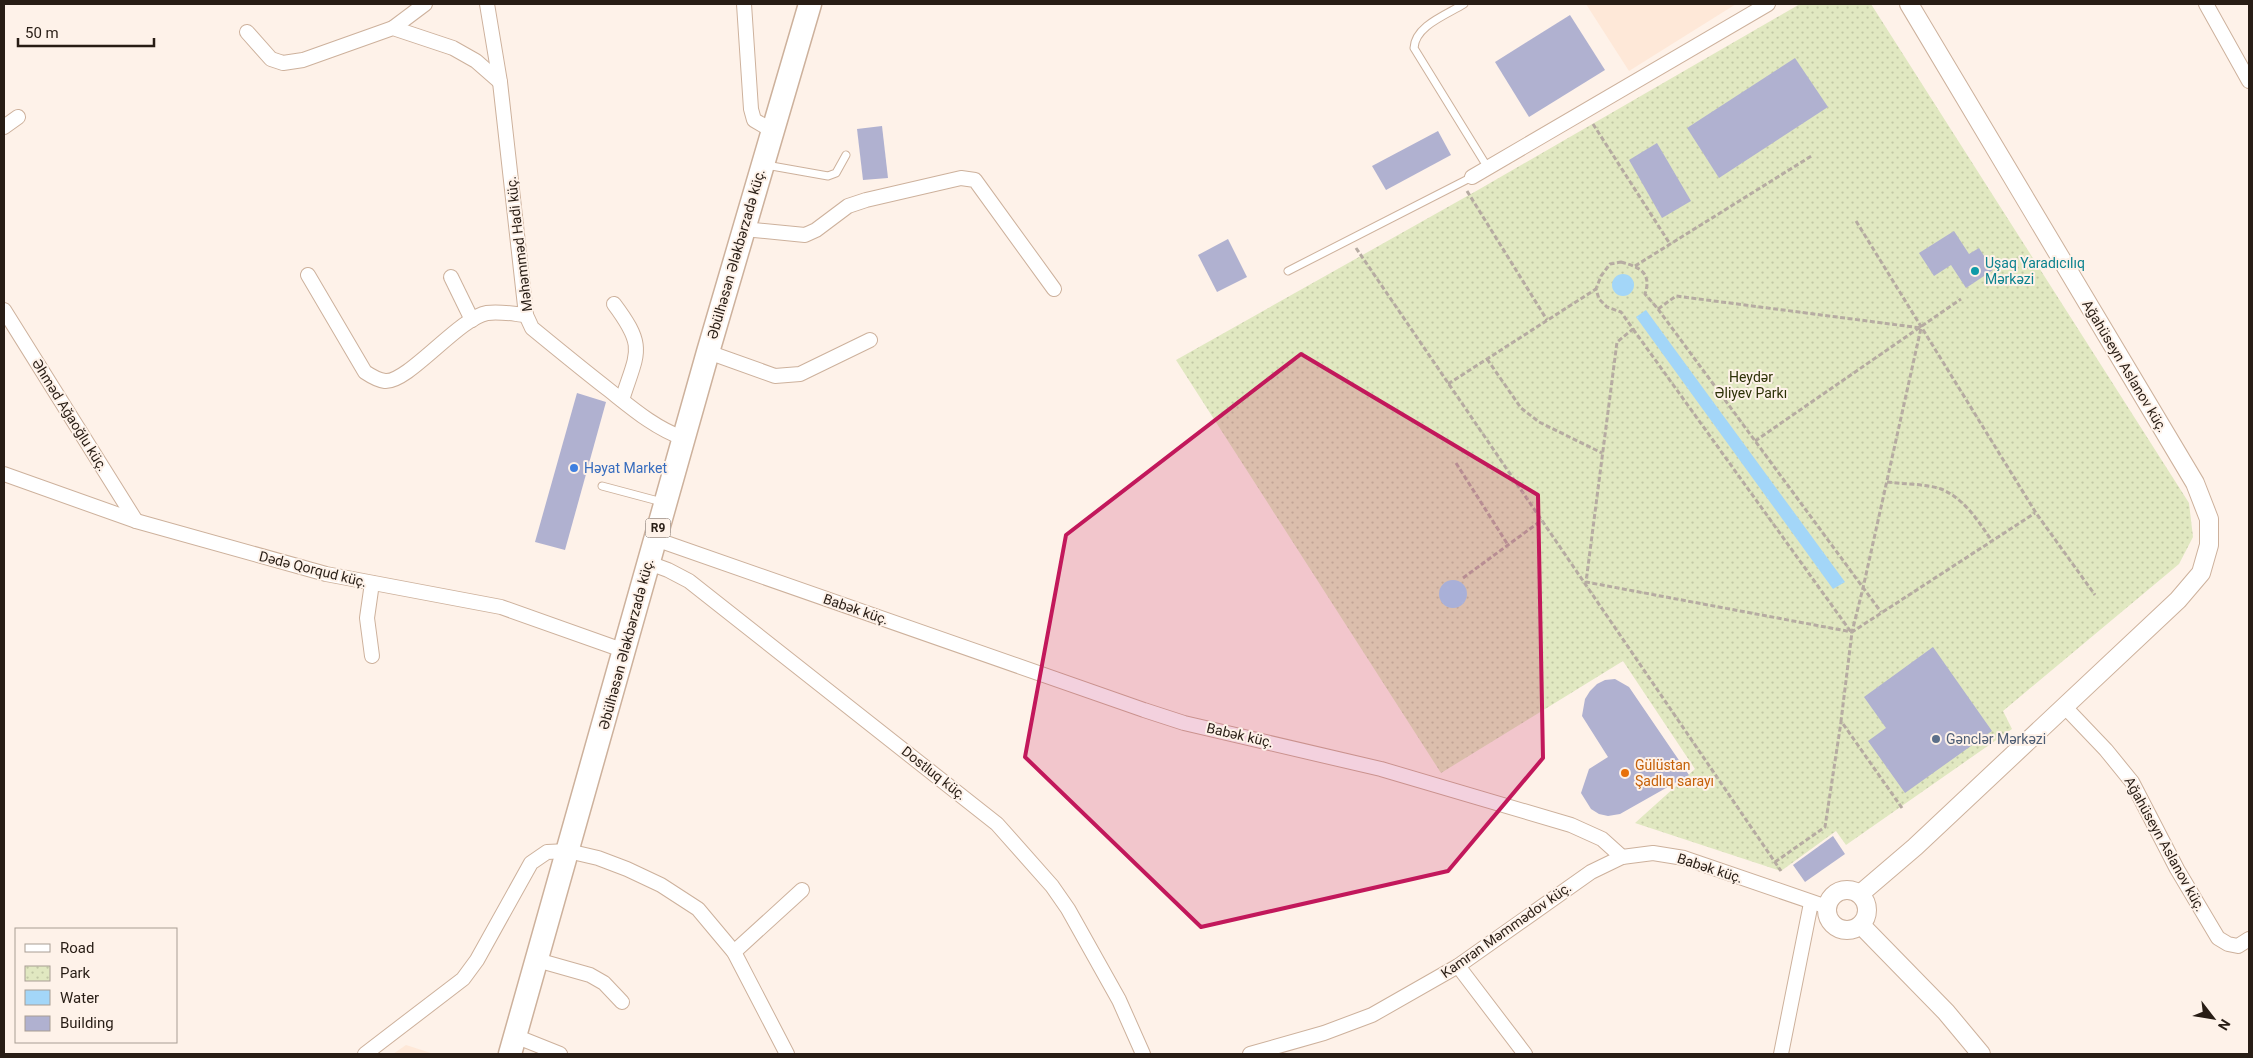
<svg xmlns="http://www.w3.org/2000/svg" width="2253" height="1058" viewBox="0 0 2253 1058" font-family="Roboto,sans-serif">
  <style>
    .built { fill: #fee8d8 }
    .park { fill: url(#park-dots) }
    .water { fill: #a3d6f8 }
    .building { fill: #b0b1d0 }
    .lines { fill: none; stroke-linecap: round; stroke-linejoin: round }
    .service-casing { stroke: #cdb19c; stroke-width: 9 }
    .minor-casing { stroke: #cdb19c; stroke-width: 16 }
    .tertiary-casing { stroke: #cdb19c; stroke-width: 20 }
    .primary-casing { stroke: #cdb19c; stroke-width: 25 }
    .path { stroke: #b6aba2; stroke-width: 3; stroke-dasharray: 5 2.5; stroke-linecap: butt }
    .service { stroke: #fff; stroke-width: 7 }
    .minor { stroke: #fff; stroke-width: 14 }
    .tertiary { stroke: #fff; stroke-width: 18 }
    .primary { stroke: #fff; stroke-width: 22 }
    .marked { fill: #c2185b; fill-opacity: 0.2; stroke: #c2185b; stroke-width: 4; stroke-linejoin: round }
    .culture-dot { fill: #0f9aa8; stroke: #fef2e9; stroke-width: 2 }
    .shop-dot { fill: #3f7fe0; stroke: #fef2e9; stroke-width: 2 }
    .service-dot { fill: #5c6f8a; stroke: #fef2e9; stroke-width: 2 }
    .food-dot { fill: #e8710a; stroke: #fef2e9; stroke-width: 2 }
    .labels { text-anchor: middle; stroke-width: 4; stroke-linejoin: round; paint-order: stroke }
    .shield { fill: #fef2e9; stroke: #685d55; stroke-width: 1 }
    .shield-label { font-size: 12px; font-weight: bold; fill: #281d15 }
    .street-label { font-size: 14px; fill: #281d15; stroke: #fef2e9 }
    .culture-label { font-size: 14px; fill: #0d838f; stroke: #fef2e9; text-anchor: start }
    .park-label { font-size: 14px; fill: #2d3107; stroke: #fef2e9 }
    .shop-label { font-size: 14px; fill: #366cbe; stroke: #fef2e9; text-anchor: start }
    .service-label { font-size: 14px; fill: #4e5e75; stroke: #fef2e9; text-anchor: start }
    .food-label { font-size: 14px; fill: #c56008; stroke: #fef2e9; text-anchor: start }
  </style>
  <defs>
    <pattern id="park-dots" width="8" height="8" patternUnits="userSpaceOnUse" patternTransform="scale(1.25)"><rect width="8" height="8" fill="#e1e8c1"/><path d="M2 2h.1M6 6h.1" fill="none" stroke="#c1c7a5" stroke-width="1.8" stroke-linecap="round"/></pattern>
  </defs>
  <rect width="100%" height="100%" fill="#fef2e9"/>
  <g class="built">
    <polygon points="1586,4 1736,4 1629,71"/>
    <polygon points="406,1045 434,1054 393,1054"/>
  </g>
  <polygon class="park" points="1800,4 1871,4 2189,503 2193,537 2179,564 2003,711 2012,729 1846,845 1836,831 1781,871 1635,823 1695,769 1623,661 1441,773 1176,360 1478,190"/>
  <g class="water">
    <circle cx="1623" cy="285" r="11"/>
    <polygon points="1646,310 1845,582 1833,589 1636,317"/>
    <circle cx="1453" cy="594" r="14"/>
  </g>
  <g class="building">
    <polygon points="1570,15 1605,70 1529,117 1495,62"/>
    <polygon points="1795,58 1828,107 1719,178 1687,128"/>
    <polygon points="882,126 888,178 863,180 857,129"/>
    <polygon points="1438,131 1451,155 1386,190 1372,166"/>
    <polygon points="1657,143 1691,201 1662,218 1629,160"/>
    <polygon points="1954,231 1969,254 1979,248 1993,270 1966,288 1951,265 1934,276 1919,253"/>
    <polygon points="1228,239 1247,277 1217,292 1198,255"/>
    <polygon points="577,393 606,402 565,550 535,542"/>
    <polygon points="1933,647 1992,731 1905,793 1868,741 1886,728 1864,697"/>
    <polygon points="1615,679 1629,687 1689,775 1620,814 1608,816 1599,814 1591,809 1581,793 1589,769 1608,757 1582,716 1585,699 1590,691 1597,684 1605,680"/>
    <polygon points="1833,836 1845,854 1805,882 1793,865"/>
  </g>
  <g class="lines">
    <defs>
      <g id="service">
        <path d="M1464 4C1446 15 1415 26 1414 48L1488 168"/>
        <polyline points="766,165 828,176 836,173 846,155"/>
        <polyline points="1288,271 1472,177"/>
        <polyline points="602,486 662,502"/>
      </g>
      <g id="minor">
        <path d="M487 4 500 82 526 315 532 328 543 337C565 355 587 373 609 390 633 409 655 428 683 438"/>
        <polyline points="744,4 751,109 754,120 773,131"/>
        <polyline points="2206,4 2249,81"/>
        <polyline points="393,28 425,4"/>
        <polyline points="247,32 271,59 283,63 303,60 393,28 453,48 476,61 500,82"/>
        <polyline points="4,127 18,117"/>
        <polyline points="1472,177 1768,4"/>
        <polyline points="744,229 805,235 816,230 848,206 866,200 961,178 975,180 1054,289"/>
        <path d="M308 275 365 372C371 376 377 380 385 381 408 383 459 318 487 313 499 311 514 314 526 315"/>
        <polyline points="451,277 472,320"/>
        <path d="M614 304C647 348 637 352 622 400"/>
        <polyline points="4,310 136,521"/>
        <polyline points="708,352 775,376 800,374 870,340"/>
        <polyline points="4,474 136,521 326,574 501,607 625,651"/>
        <polyline points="655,539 1144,710 1184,723 1381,769 1571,825 1602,839 1622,857"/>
        <polyline points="649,563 668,570 689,581 997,824 1052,886 1068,909 1119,1000 1143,1054"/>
        <polyline points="372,656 367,618 372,583"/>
        <polyline points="2064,706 2106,750 2132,782 2177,869 2218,938 2228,944 2238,946 2249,939"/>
        <polyline points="734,952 802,890"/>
        <polyline points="537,960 590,975 604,983 622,1002"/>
        <polyline points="1458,966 1525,1054"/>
        <polyline points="515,1036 560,1054"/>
        <polyline points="365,1054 463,979 477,960 531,863 547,852 568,851 598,858 627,869 661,885 698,909 734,952 787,1054"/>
        <polyline points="1250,1054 1324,1033 1372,1015 1458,966 1591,872 1622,857 1653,853 1684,858 1827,907"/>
        <polyline points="1781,1054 1811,903"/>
      </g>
      <g id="tertiary">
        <circle cx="1847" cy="910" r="20"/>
        <polyline points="1860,894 1915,847 2178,600 2201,573 2209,545 2209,519 2195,483 1909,4"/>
        <polyline points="1861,925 1946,1012 1981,1054"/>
      </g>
      <polyline id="primary" points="510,1054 708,352 810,4"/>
    </defs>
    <use href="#service" class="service-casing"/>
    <use href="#minor" class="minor-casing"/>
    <use href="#tertiary" class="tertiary-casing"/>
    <use href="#primary" class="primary-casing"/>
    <g class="path">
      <polyline points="1593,124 1670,244"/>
      <polyline points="1467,191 1547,320"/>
      <polyline points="1856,221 2036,513 2095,595"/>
      <polyline points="1356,248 1781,871"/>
      <path d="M1621 262C1640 267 1652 273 1645 294L1658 309 1676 296 1921 328 1863 588 1852 632 1586 582 1617 342 1633 329 1621 312 1607 307 1599 299 1596 289 1601 276 1610 264Z"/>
      <polyline points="1635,266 1813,155"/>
      <polyline points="1658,309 1881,612"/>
      <polyline points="1633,329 1851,632"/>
      <polyline points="1487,359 1521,408 1539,422 1602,453"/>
      <polyline points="1448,384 1596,289"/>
      <polyline points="1755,441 1961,299"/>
      <polyline points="1456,463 1508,545"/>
      <path d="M1887 482C1902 484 1927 484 1941 489 1965 499 1978 521 1992 541"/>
      <polyline points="1463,578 1542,520"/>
      <polyline points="1902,808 1841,721 1852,632 2035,513"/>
      <polyline points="1775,862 1825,827 1841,722"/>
    </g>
    <use href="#service" class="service"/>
    <use href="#minor" class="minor"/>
    <use href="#tertiary" class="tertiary"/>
    <use href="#primary" class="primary"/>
  </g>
  <path class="marked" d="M1301 354 1538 495 1543 758 1448 871 1201 927 1025 757 1066 535Z"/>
  <circle class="culture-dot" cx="1975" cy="271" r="5"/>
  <circle class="shop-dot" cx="574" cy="468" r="5"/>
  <circle class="service-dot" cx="1936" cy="739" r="5"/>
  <circle class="food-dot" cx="1625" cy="773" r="5"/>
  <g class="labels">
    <rect class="shield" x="645.5" y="518.5" width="25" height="19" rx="4"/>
    <g class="shield-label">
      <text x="658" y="532">R9</text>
    </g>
    <g class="street-label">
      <text transform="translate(519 244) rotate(-97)" y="5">Məhəmməd Hadi küç.</text>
      <text transform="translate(736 254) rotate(-74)" y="5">Əbülhəsən Ələkbərzadə küç.</text>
      <text transform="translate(2125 366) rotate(59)" y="5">Ağahüseyn Aslanov küç.</text>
      <text transform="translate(70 415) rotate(58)" y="5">Əhməd Ağaoğlu küç.</text>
      <text transform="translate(313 569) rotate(14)" y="5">Dədə Qorqud küç.</text>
      <text transform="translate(856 609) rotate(19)" y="5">Babək küç.</text>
      <text transform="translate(626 644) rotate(-75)" y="5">Əbülhəsən Ələkbərzadə küç.</text>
      <text transform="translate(1240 735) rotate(13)" y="5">Babək küç.</text>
      <text transform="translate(934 773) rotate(38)" y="5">Dostluq küç.</text>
      <text transform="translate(2165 844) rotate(61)" y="5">Ağahüseyn Aslanov küç.</text>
      <text transform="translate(1710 868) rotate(18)" y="5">Babək küç.</text>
      <text transform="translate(1506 930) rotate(-35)" y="5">Kamran Məmmədov küç.</text>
    </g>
    <g class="culture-label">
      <text x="1985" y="268">Uşaq Yaradıcılıq<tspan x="1985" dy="16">Mərkəzi</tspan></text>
    </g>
    <g class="park-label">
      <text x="1751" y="382">Heydər<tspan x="1751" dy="16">Əliyev Parkı</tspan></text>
    </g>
    <g class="shop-label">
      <text x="584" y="473">Həyat Market</text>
    </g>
    <g class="service-label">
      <text x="1946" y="744">Gənclər Mərkəzi</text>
    </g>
    <g class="food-label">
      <text x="1635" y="770">Gülüstan<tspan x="1635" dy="16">Şadlıq sarayı</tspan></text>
    </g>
  </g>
  <rect width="2253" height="1058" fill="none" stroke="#281d15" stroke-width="10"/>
  <rect x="15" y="928" width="162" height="115" fill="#fef2e9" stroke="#a89d94"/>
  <rect x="25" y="944" width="25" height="8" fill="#ffffff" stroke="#a89d94"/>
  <text x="60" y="953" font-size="15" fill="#281d15">Road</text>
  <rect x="25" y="966" width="25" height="15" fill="url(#park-dots)" stroke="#a89d94"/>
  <text x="60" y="978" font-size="15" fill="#281d15">Park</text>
  <rect x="25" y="990" width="25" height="15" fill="#a3d6f8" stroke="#a89d94"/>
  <text x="60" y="1003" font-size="15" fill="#281d15">Water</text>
  <rect x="25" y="1016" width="25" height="15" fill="#b0b1d0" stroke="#a89d94"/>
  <text x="60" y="1028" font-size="15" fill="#281d15">Building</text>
  <g transform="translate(2213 1018) rotate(121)" stroke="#fef2e9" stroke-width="4" paint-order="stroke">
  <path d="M0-4L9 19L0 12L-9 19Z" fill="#281d15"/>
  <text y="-8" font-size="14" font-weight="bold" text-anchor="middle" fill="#281d15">N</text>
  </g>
  <path d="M18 38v8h136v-8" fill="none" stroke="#281d15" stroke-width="2.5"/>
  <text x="25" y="38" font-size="15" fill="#281d15" stroke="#fef2e9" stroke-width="4" paint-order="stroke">50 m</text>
</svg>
